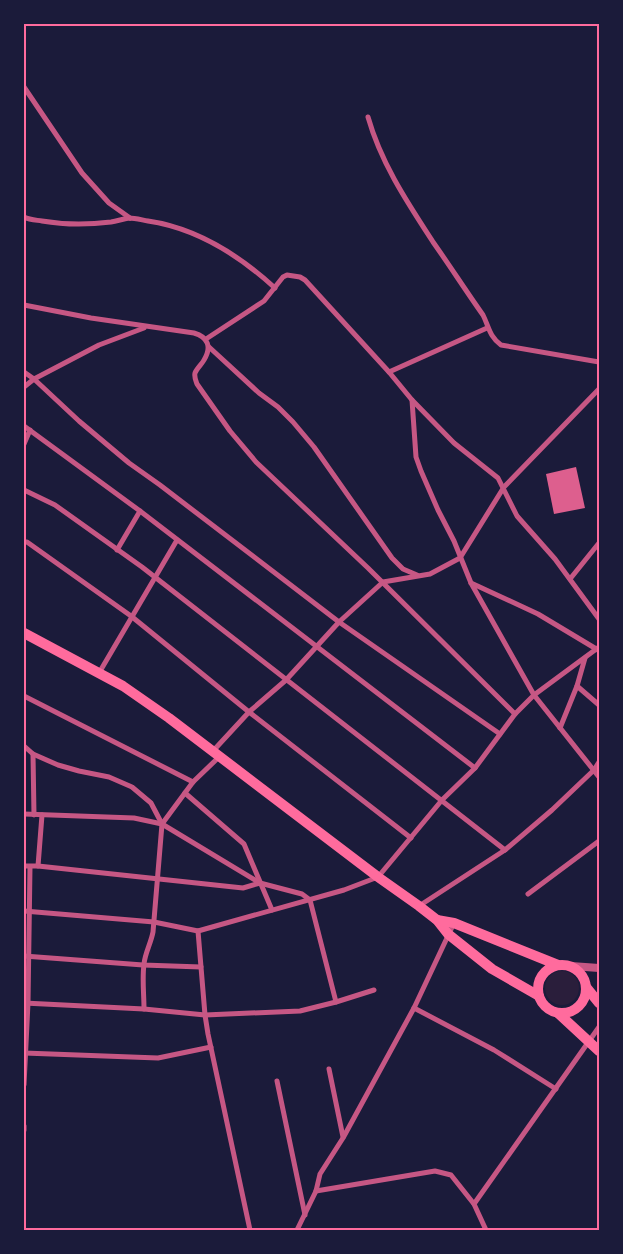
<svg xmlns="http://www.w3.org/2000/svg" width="623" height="1254" viewBox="0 0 623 1254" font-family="Rubik,sans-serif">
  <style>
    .green { fill: #2a1e3b }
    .building { fill: #dd5f8e }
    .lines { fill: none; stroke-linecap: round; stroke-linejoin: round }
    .minor { stroke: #c65784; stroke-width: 5 }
    .tertiary { stroke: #c65784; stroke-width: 8 }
    .primary { stroke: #ff6b9d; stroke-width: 10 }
    .neatline { fill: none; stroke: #ff6b9d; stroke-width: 2 }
  </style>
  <rect width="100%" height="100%" fill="#1b1b3a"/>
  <circle class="green" cx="562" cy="988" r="17"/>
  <polygon class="building" points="576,467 585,508 554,514 546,474"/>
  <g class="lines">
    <g class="minor">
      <polyline points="24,87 82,173 109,203 130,218"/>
      <path d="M368 117C381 163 407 202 433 242 450 266 466 291 483 315 489 327 489 336 501 345L599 362"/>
      <path d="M24 217C30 220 36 220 42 221 65 225 87 225 111 222 117 221 123 219 129 218 135 218 142 220 148 221 196 228 240 256 275 288"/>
      <path d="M24 305 91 318 194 333C208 337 212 347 204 360 202 364 197 368 195 373 194 377 196 381 197 384L230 431 256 462 368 568 515 714"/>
      <polyline points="206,339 264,301 283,277 287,275 300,277 305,280 389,372 412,400 454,443 498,478 517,516 555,559 599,619"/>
      <polyline points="209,347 259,393 278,407 293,422 314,447 392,558 403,569 417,575"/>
      <polyline points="24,372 34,379 79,421 129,463 160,485 339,622 500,734"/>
      <polyline points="389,372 487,328"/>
      <polyline points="24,387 34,379 99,345 144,328"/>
      <polyline points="412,400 416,457 421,471 438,510 454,541 471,583 534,695 599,777"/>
      <polyline points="24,426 140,511 475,768"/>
      <polyline points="24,444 30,430"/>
      <polyline points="24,490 55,505 142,567 505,850"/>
      <polyline points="24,542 27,542 131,616 249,712 411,838"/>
      <polyline points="117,550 140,511"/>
      <polyline points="570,579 599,543"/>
      <polyline points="471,583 538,614 598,650"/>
      <polyline points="99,673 177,540"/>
      <polyline points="577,686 599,705"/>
      <polyline points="24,696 193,782"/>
      <polyline points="560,728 577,686 585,658"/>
      <polyline points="24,746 33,754 58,765 79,771 109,777 132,787 151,803 162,824"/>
      <polyline points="213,751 249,712 286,680 339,622 383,582 430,574 460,558 504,487 599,389"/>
      <polyline points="33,754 34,815"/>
      <polyline points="185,793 244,844 272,910"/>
      <polyline points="24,814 134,818 162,824 260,883 302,894 310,900 336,1002"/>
      <polyline points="24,866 38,866 243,888 260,883"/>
      <polyline points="38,866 42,815"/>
      <polyline points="528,894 599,841"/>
      <polyline points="419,906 505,850 552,810 594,770 599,762"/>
      <polyline points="24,911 154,922 198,931"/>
      <polyline points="24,956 143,965 201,967"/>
      <polyline points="24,1003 144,1009 205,1015 300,1011 336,1002 374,990"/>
      <polyline points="414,1008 494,1050 556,1089"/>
      <path d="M144 1009C144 994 142 979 144 964 145 953 151 943 153 932L162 824 193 782 220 756"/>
      <polyline points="24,1053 158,1058 211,1047"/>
      <polyline points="329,1069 343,1137"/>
      <polyline points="277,1081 305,1215"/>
      <polyline points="24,1085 28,1003 30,867"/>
      <polyline points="24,1126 24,1130"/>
      <polyline points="316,1191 435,1171 451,1175 474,1204"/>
      <polyline points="250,1230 208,1034 205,1015 198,931 344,890 378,877 442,800 475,768 515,714 534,695 599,647"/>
      <polyline points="297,1230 316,1191 320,1174 343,1138 414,1008 454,923"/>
      <polyline points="486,1230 474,1204 599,1027"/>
    </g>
    <polyline class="tertiary" points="571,966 599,968"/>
    <g class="primary">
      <polyline points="24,633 123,686 169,718 378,877 419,906 437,920 448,934 492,969 539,996"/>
      <polyline points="437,920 454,923 558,965"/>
      <circle cx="562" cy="989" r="24"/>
      <polyline points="586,987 599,1003"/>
      <polyline points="558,1013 599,1051"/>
    </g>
  </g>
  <rect width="623" height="1254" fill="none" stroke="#1b1b3a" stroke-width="50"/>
  <rect x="25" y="25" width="573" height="1204" class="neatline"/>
</svg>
